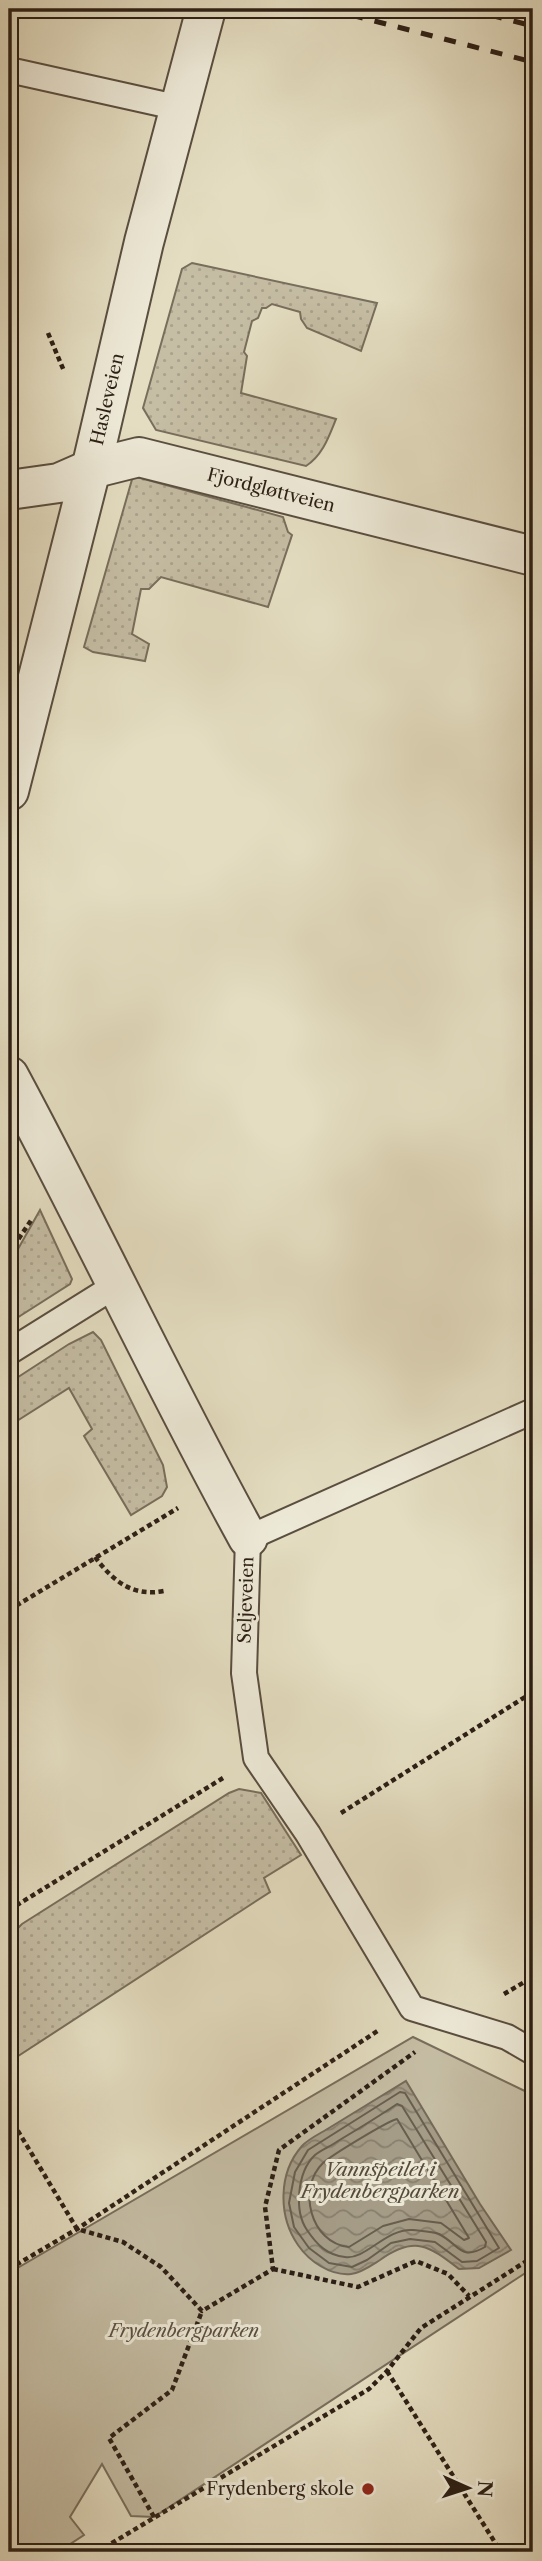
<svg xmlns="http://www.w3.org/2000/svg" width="542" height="2561" viewBox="0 0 542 2561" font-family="'Libre Caslon Text',serif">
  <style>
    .grass { fill: url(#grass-dots); stroke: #786e5c; stroke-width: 2 }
    .park { fill: #c5bda4; stroke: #786e5c; stroke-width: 2 }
    .water { fill: url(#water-waves); stroke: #756a59; stroke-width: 2 }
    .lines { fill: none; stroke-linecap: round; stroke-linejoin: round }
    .shore { stroke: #685e4e; stroke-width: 2 }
    .lane-casing { stroke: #5a4e40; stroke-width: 28 }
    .street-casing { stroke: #5a4e40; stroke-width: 42 }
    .path { stroke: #2c1f15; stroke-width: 4.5; stroke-dasharray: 5 3.5; stroke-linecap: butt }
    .lane { stroke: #ede9d7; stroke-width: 24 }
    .street { stroke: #ede9d7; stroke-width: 38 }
    .rail { stroke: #2c1f15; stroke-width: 5; stroke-dasharray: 12 12; stroke-linecap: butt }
    .poi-dot { fill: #8f2418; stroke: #ede9d7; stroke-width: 2.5 }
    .labels { text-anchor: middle; stroke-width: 6; stroke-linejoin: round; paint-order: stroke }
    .street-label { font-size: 18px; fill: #2c1f15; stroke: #ede9d7 }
    .park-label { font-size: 18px; font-style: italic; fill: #5a4e40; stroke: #ede9d7 }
    .poi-label { font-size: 18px; fill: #2c1f15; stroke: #ede9d7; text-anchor: end }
    .water-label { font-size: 19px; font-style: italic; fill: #564b3d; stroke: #ede9d7 }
  </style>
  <defs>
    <pattern id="grass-dots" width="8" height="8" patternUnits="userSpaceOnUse" patternTransform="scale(1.75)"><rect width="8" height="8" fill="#c5bda4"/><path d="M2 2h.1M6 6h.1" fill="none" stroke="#a9a28c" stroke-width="1.8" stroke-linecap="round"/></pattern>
    <pattern id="water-waves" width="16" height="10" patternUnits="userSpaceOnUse" patternTransform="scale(1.75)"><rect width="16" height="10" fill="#a59c87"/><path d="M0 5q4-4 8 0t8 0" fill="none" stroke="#877f6d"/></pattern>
  </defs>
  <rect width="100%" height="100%" fill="#e4ddc1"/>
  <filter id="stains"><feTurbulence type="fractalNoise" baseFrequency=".00286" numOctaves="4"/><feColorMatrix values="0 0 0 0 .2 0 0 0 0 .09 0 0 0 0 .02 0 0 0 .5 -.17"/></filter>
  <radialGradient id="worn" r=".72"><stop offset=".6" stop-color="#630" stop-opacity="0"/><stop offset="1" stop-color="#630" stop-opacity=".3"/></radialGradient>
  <g class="grass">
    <path d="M192 263 377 303 361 351 307 328 301 319 300 312 272 304 266 308H262L258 318 252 321 244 352 247 356 241 393 336 419C329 436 323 455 306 466L156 430 143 408 182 269Z"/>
    <polygon points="133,476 283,517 288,532 292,535 268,607 161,577 149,589 141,589 132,634 149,644 145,661 93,652 84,647"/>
    <polygon points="40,1210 72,1279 70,1284 9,1323 9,1265"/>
    <polygon points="93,1332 101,1340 163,1465 167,1487 162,1496 131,1515 84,1436 92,1429 69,1388 9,1426 9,1383 69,1344"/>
    <polygon points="239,1789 261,1793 301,1855 264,1878 270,1892 9,2062 9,1937 22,1924 229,1793"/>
  </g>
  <polygon class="park" points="413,2037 533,2095 533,2268 154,2517 131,2516 102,2464 70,2517 84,2535 58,2552 9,2552 9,2273"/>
  <path class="water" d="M406 2081 480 2204 511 2250 479 2268 459 2269C429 2246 415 2235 380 2260 372 2265 361 2273 351 2274 330 2276 309 2261 298 2245 278 2216 278 2173 302 2146 308 2139 321 2133 329 2128 354 2113 380 2097 406 2081Z"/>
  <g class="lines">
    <g class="shore">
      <polygon points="400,2092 405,2093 499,2248 477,2261 462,2262 435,2242 410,2239 391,2243 367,2260 352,2267 329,2263 309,2248 294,2227 289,2203 295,2172 308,2150"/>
      <path d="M397 2104 402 2106 486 2242 485 2247C460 2261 460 2245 439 2234 432 2231 421 2231 413 2230 386 2228 366 2260 345 2257 327 2255 317 2245 307 2230 294 2211 297 2172 315 2155 321 2150 331 2146 338 2141 358 2129 378 2117 397 2104Z"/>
      <path d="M397 2119 469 2238 464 2240 441 2223 409 2219 383 2226 349 2247C310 2243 297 2188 323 2163 332 2155 386 2122 397 2119Z"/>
    </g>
    <defs>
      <g id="lane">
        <polyline points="9,70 180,108"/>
        <polyline points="9,1352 118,1284"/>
        <polyline points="533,1411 248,1538 244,1673 256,1758 308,1834 412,2008 507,2037 533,2052"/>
      </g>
      <g id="street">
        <path id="s1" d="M9 490 59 483 91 469 139 457 533 556"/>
        <path id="s2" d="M9 791 91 469 144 242 206 9"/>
        <path d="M9 1076C91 1228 164 1386 248 1538"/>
      </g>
    </defs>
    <use href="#lane" class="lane-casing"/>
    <use href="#street" class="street-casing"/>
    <g class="path">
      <polyline points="48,333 64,371"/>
      <polyline points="9,1253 32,1219"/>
      <path d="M95 1557C113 1581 132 1597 164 1591"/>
      <polyline points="9,1610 178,1508"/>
      <polyline points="341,1813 533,1692"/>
      <polyline points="9,1910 223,1778"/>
      <polyline points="504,1994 533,1977"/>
      <polyline points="9,2081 10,2084"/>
      <polyline points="9,2116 77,2229 123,2242 161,2267 202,2311 273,2269 265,2207 279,2150 415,2052"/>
      <polyline points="9,2269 77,2229 379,2030"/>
      <polyline points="273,2269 358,2287 416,2261 448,2274 469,2296"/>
      <polyline points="387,2371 501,2552"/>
      <polyline points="154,2517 109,2438 172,2390 202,2311"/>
      <polyline points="97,2552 369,2389 387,2371 421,2328 533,2257"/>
    </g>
    <use href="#lane" class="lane"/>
    <use href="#street" class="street"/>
    <g class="rail">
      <polyline points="328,9 533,62"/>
      <polyline points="467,9 533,26"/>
    </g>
  </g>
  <circle class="poi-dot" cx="368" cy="2489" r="7"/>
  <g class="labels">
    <g class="street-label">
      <text dy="6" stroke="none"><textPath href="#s2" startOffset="404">Hasleveien</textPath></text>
      <text dy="6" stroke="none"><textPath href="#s1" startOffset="271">Fjordgløttveien</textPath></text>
      <text transform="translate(246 1600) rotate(-88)" y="6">Seljeveien</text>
    </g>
    <g class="park-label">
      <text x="184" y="2337">Frydenbergparken</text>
    </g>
    <g class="poi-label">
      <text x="354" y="2495">Frydenberg skole</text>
    </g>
    <g class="water-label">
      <text x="380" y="2176">Vannspeilet i<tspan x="380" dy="22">Frydenbergparken</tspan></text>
    </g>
  </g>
  <rect width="542" height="2561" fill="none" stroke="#e4ddc1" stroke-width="35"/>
  <rect x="10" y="10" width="521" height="2540" fill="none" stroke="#2c1f15" stroke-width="3.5"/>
  <rect x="18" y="18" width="507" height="2526" fill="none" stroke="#2c1f15" stroke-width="2"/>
  <g transform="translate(468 2488) rotate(93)" stroke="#ede9d7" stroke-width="5" paint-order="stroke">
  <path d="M0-5L12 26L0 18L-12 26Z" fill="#2c1f15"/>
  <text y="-10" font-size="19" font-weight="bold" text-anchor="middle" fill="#2c1f15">N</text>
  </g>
  <rect width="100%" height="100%" filter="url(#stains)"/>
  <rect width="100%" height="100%" fill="url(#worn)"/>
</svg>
